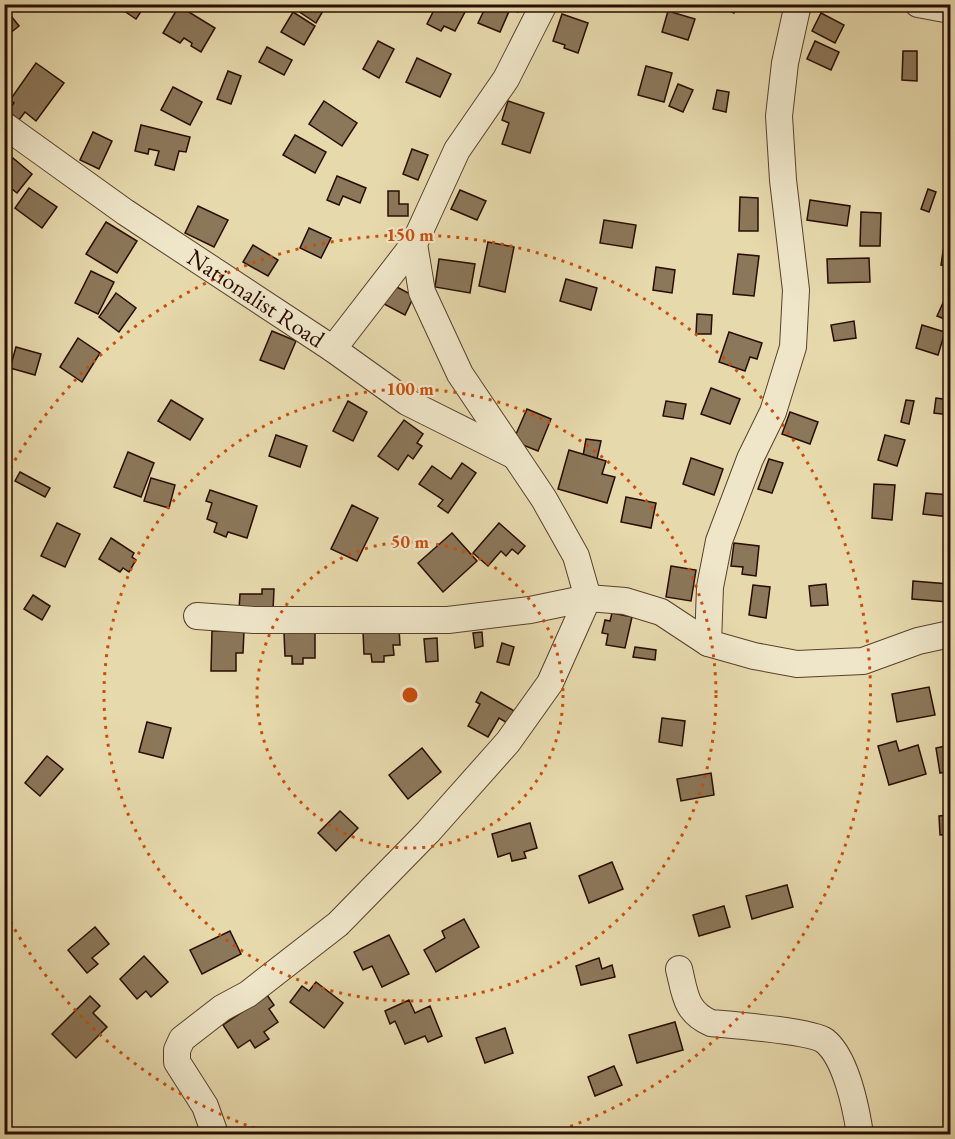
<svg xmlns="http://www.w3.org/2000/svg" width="955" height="1139" viewBox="0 0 955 1139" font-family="'EB Garamond',serif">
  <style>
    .building { fill: #8b7759; stroke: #290d00; stroke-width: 1.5 }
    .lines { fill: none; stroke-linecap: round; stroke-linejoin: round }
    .minor-casing { stroke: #58402b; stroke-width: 28 }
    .minor { stroke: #efe6c9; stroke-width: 26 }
    .ring { fill: none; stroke: #cb4e0a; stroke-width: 3; stroke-dasharray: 3 6 }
    .labels { text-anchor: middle; stroke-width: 4.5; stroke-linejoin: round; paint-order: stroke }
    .street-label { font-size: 24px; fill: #290d00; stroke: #efe6c9 }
    .centre { fill: #cb4e0a; stroke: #efe6c9; stroke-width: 3 }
    .ring-label { font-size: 18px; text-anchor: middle; font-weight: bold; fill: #cb4e0a; stroke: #efe6c9; stroke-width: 4.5; stroke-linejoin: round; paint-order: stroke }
  </style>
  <rect width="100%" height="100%" fill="#e6d9ac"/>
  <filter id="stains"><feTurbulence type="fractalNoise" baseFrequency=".00333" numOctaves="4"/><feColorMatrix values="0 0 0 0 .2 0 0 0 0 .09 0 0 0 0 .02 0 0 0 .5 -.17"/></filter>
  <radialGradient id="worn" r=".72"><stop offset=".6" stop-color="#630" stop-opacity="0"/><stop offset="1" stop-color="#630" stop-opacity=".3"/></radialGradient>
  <g class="building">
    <polygon points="114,4 146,4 136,19"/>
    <polygon points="302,4 327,4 316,23 298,11"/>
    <polygon points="437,4 456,4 466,10 455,31 444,26 441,31 427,24"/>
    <polygon points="487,4 521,4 518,12 510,9 500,32 478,23"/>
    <polygon points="721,4 738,4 734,13 720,7"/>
    <polygon points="179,6 215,28 201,52 191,46 192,43 184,38 180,43 163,33"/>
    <polygon points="7,11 19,26 4,38 4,13"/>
    <polygon points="668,11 695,19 688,40 662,32"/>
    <polygon points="293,12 315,26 304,45 281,32"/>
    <polygon points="821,13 844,25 835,43 812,31"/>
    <polygon points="562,14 588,23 578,53 564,48 565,45 553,41"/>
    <polygon points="378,41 394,49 379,78 363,69"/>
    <polygon points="815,41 839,52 831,70 807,59"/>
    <polygon points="267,47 292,60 284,75 259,62"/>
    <polygon points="903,51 917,51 917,81 902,80"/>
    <polygon points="417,58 451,74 440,97 406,82"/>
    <polygon points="4,63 11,68 4,76"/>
    <polygon points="36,63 64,83 36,121 25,112 19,120 8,111 14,103 10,100"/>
    <polygon points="646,66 672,73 664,102 638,95"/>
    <polygon points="228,71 241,76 231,104 217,99"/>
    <polygon points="678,84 693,90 683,112 669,106"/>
    <polygon points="173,87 202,102 190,125 161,110"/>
    <polygon points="717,90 729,92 726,112 713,109"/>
    <polygon points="324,101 357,123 342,146 309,124"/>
    <polygon points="508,101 544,113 530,153 502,144 509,123 502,120"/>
    <polygon points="141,125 190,137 186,152 179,151 174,170 155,165 159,151 149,149 148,154 135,151"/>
    <polygon points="93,132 112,141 99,169 80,160"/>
    <polygon points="295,135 326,152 315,173 283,155"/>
    <polygon points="412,149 428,155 418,180 403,174"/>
    <polygon points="13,158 32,174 17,193 4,183 4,169"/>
    <polygon points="337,176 366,188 360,203 343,196 339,205 327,200"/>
    <polygon points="29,188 57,207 42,228 15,208"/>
    <polygon points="928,189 936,192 929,212 921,209"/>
    <polygon points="460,190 486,201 477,220 451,209"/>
    <polygon points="388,191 399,191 399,204 408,204 408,216 388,216"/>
    <polygon points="740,197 758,198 758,231 739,231"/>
    <polygon points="810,200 850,206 847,226 807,220"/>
    <polygon points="198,206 228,220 214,247 185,233"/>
    <polygon points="861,212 881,213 880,246 860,246"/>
    <polygon points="604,220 636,225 632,248 600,243"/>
    <polygon points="106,222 137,241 117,273 86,254"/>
    <polygon points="4,228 9,229 4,248"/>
    <polygon points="309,228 331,238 321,258 300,248"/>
    <polygon points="946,232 950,232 950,266 941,265"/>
    <polygon points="488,242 514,247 505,292 479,286"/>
    <polygon points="253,245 278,260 268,276 243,262"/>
    <polygon points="738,254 759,256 754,296 733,294"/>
    <polygon points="869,258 870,282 828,283 827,259"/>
    <polygon points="439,259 475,264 470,293 435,287"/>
    <polygon points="656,267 675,270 672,293 653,290"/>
    <polygon points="91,271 114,282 98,314 75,303"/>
    <polygon points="566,279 597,288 591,310 560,301"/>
    <polygon points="393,285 414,296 405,315 384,304"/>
    <polygon points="948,292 950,293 950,312 947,320 937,316"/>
    <polygon points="116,293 136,308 119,332 99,317"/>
    <polygon points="697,314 712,315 711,334 696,334"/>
    <polygon points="854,321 856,338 834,341 831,325"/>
    <polygon points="922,325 945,332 938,355 916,348"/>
    <polygon points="272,331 296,341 284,369 260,360"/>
    <polygon points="729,332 762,343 757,359 750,357 745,371 719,362"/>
    <polygon points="78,338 100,353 82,382 60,367"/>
    <polygon points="16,347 41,354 35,375 10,368"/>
    <polygon points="711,388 740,399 730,424 701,414"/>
    <polygon points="936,398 950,400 950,415 934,413"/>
    <polygon points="171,400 203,419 190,440 158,421"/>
    <polygon points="906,400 914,401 909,424 901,422"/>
    <polygon points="348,401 367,412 353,441 333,431"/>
    <polygon points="666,401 686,404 683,419 663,416"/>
    <polygon points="527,409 551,419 538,451 513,441"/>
    <polygon points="790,412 818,422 810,444 782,434"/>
    <polygon points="404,420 423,434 417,443 422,446 413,459 408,455 398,470 378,456"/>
    <polygon points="276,435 307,446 300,467 269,456"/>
    <polygon points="885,435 905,440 897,466 878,460"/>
    <polygon points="586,439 601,441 597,459 583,456"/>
    <polygon points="569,450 606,461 602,474 615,477 607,503 558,489"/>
    <polygon points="128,452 154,463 141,497 114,487"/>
    <polygon points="691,458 723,469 714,495 683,484"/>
    <polygon points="769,459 783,463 772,493 758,489"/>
    <polygon points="462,463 476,473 448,513 438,506 443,500 419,484 432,466 451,479"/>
    <polygon points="20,472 50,488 45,497 15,481"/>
    <polygon points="151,478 175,485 169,508 144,501"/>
    <polygon points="874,484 895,485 892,520 872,518"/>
    <polygon points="210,490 257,506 247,538 228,532 226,537 214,532 217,523 207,519 212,503 206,501"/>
    <polygon points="926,493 950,495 950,517 923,514"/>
    <polygon points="626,497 656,503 651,528 621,522"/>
    <polygon points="352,505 378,518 357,561 331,549"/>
    <polygon points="57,523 80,534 65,567 41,556"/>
    <polygon points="499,523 525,546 518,554 512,549 506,556 501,551 488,566 473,553"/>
    <polygon points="452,533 477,561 443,592 418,563"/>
    <polygon points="111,538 134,553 132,557 136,560 129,572 123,568 120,572 99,559"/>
    <polygon points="734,543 759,546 756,576 742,574 743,567 731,566"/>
    <polygon points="671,566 696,570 691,601 666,597"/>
    <polygon points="913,581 949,584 948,602 912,599"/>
    <polygon points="826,584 828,605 811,606 809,586"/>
    <polygon points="753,585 770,587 766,618 749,615"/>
    <polygon points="262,589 274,589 273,611 239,610 240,594 262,594"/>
    <polygon points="33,595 50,606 42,620 24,609"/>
    <polygon points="612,613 632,617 625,648 606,645 608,634 602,633 605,620 610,621"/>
    <polygon points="399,628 400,645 393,645 394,655 384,656 384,662 372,662 371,654 364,654 363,631"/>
    <polygon points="212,631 244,631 243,653 236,653 236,671 211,671"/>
    <polygon points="315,632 315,658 303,658 303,664 292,664 292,656 285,656 284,633"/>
    <polygon points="482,632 483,646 475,648 473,633"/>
    <polygon points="437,638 438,661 426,662 424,639"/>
    <polygon points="502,643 514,647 509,665 497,662"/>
    <polygon points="635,647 656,650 655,660 633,657"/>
    <polygon points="929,687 935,715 897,722 892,694"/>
    <polygon points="481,692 516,712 509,724 499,718 488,737 468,726 480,704 476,702"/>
    <polygon points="662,718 685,721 682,746 659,742"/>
    <polygon points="147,722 171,728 163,758 139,752"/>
    <polygon points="896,741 899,751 918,745 926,774 889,785 878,746"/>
    <polygon points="950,745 950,771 940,773 936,748"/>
    <polygon points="422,748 441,772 408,799 389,775"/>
    <polygon points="47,756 63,769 40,796 25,783"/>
    <polygon points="711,773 714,795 681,801 677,779"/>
    <polygon points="340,811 358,828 336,851 318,833"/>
    <polygon points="950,815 950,834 940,835 939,816"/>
    <polygon points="530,823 537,848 524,852 526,858 512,861 510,853 498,857 492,834"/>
    <polygon points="612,862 623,889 589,903 579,876"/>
    <polygon points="787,885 793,907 752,919 746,896"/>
    <polygon points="724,906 730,927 699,936 693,915"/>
    <polygon points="464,919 479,947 436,972 424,950 445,938 442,931"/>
    <polygon points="95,927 109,944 92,958 98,964 87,973 68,950"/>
    <polygon points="230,931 241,954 202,974 190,950"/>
    <polygon points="389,935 409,974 382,987 372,966 363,970 354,952"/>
    <polygon points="144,956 168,982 151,997 146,991 137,999 120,979"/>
    <polygon points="599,958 602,969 612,965 615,977 581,985 576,966"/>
    <polygon points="316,982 343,1003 324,1028 290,1002 302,986 309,991"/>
    <polygon points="267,995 274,1005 269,1009 278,1022 264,1032 269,1039 255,1048 250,1040 238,1048 223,1025"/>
    <polygon points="90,996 100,1006 93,1013 107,1027 76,1058 52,1034"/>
    <polygon points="409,1000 415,1013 430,1006 442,1036 428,1042 425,1036 405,1044 395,1021 390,1024 385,1011"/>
    <polygon points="675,1022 683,1050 637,1063 629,1035"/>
    <polygon points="505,1028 513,1053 485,1063 476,1038"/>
    <polygon points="614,1066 622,1085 595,1096 588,1077"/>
  </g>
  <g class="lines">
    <defs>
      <g id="minor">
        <polyline points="918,4 950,10"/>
        <path id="s1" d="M4 125 125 212 333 349 407 402 513 455"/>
        <polyline points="333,349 414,244"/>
        <polyline points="197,616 254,620 448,620 530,610 588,598 625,601 661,612 708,643 754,656 797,664 863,661 918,641 950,634"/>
        <polyline points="708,643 710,587 719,541 750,459 773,412 793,347 796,290 783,180 779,116 785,63 798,4"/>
        <path d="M679 969C685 993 685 1012 711 1023 732 1025 811 1031 825 1041 846 1058 856 1108 860 1134"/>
        <polyline points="215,1134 205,1106 177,1062 177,1050 182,1039 222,1008 248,994 338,924 428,832 508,742 550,683 588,598 576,556 544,499 460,374 422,292 414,244 457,150 506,79 544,4"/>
      </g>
    </defs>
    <use href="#minor" class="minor-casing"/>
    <use href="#minor" class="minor"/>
  </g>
  <g class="ring">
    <circle cx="410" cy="695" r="153"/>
    <circle cx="410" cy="695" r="306"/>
    <path d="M272 1134A460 460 0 0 1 6 914M6 476A460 460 0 1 1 548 1134"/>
  </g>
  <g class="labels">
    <g class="street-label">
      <text dy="8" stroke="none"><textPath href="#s1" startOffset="306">Nationalist Road</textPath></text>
    </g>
  </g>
  <circle cx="410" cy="695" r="9" class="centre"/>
  <g class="ring-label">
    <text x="410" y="241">150 m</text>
    <text x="410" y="395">100 m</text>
    <text x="410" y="548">50 m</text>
  </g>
  <rect width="955" height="1139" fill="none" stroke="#e6d9ac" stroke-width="24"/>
  <rect x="6" y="6" width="943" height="1127" fill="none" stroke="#290d00" stroke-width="3"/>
  <rect x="12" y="12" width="931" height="1115" fill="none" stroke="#290d00" stroke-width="1.5"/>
  <rect width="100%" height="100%" filter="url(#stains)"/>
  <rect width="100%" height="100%" fill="url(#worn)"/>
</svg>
